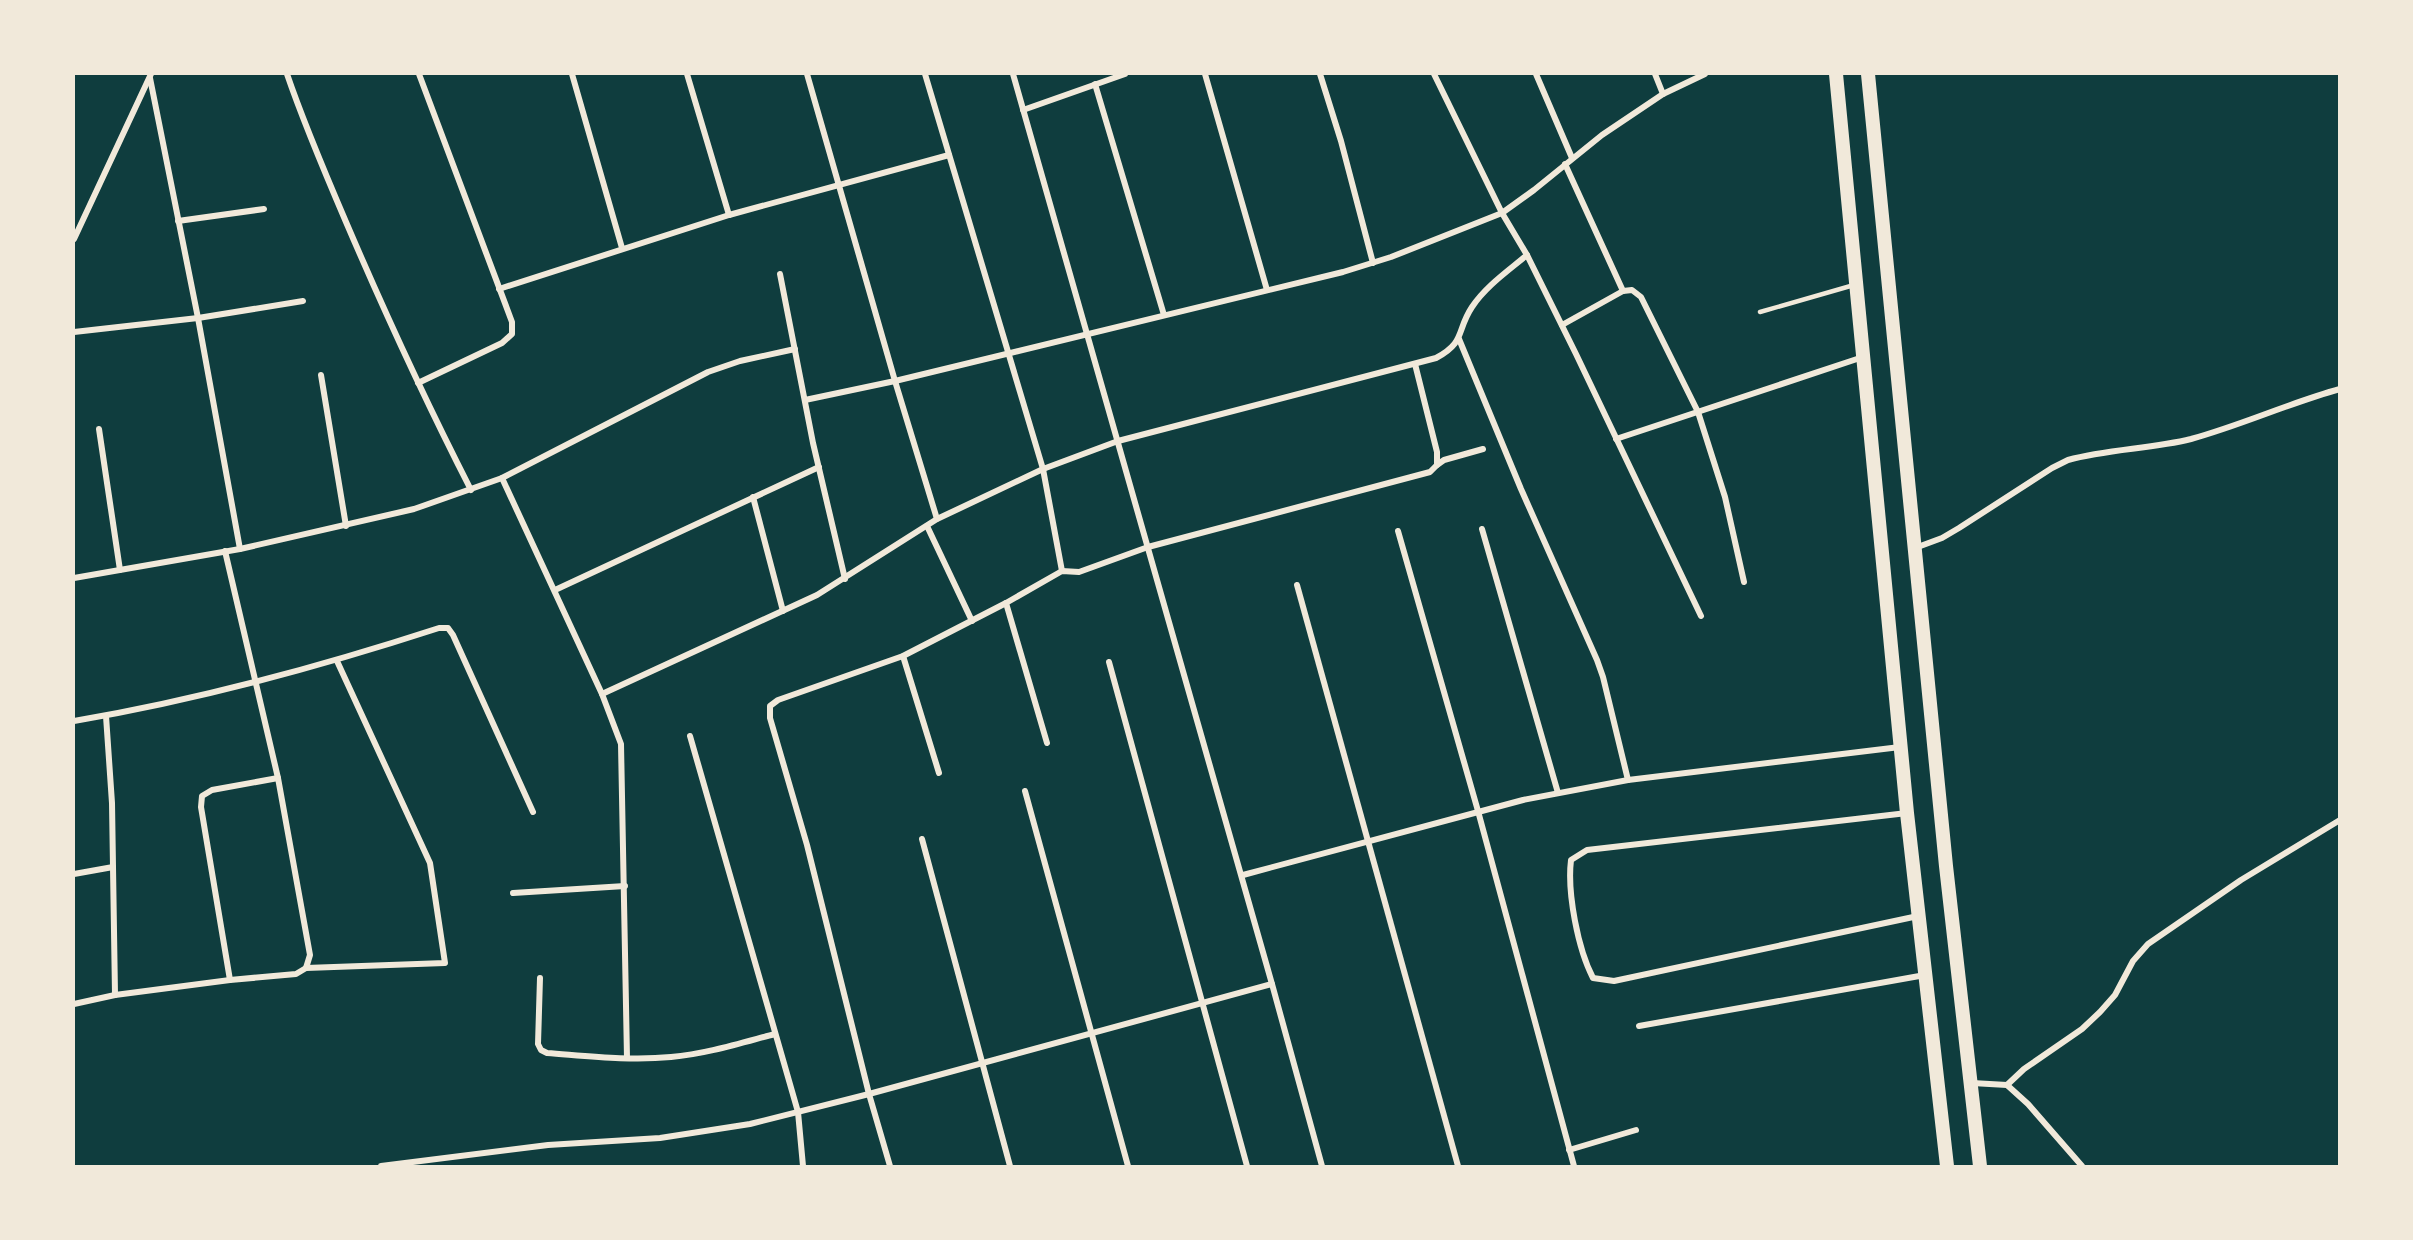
<svg xmlns="http://www.w3.org/2000/svg" width="2413" height="1240" viewBox="0 0 2413 1240" font-family="Quicksand,sans-serif">
  <style>
    .lines { fill: none; stroke-linecap: round; stroke-linejoin: round }
    .service { stroke: #f1e9da; stroke-width: 4.5 }
    .minor { stroke: #f1e9da; stroke-width: 6 }
    .primary { stroke: #f1e9da; stroke-width: 14 }
  </style>
  <rect width="100%" height="100%" fill="#0f3d3e"/>
  <g class="lines">
    <polyline class="service" points="1760,312 1854,285"/>
    <g class="minor">
      <path d="M287 74C304 124 325 173 346 222 385 313 426 402 471 490"/>
      <polyline points="572,74 622,248"/>
      <polyline points="687,74 729,215"/>
      <polyline points="807,74 895,381 937,519"/>
      <polyline points="925,74 1043,469 1062,571"/>
      <polyline points="1013,74 1272,984"/>
      <polyline points="1205,74 1267,290"/>
      <polyline points="1320,74 1341,141 1373,263"/>
      <polyline points="1434,74 1502,213 1527,255 1576,354 1701,616"/>
      <polyline points="1536,74 1572,158"/>
      <polyline points="1655,74 1663,94"/>
      <polyline points="150,78 198,318 240,549"/>
      <polyline points="1095,84 1164,315"/>
      <polyline points="1023,110 1125,74"/>
      <polyline points="1565,164 1623,291"/>
      <polyline points="178,221 264,209"/>
      <polyline points="74,239 151,74"/>
      <polyline points="780,274 813,443 845,579"/>
      <polyline points="499,289 729,215 949,155"/>
      <polyline points="1562,325 1623,291 1632,290 1641,297 1698,412 1725,497 1744,582"/>
      <polyline points="74,332 198,318 303,301"/>
      <polyline points="1459,339 1521,489 1597,660 1603,677 1628,780"/>
      <polyline points="321,375 346,526"/>
      <polyline points="418,383 502,343 512,334 512,322 419,74"/>
      <polyline points="805,400 895,381 1343,272 1391,257 1502,213 1534,190 1602,135 1663,94 1705,74"/>
      <polyline points="99,429 120,570"/>
      <polyline points="1616,439 1863,357"/>
      <polyline points="1437,465 1444,460 1483,449"/>
      <polyline points="502,478 602,694 621,744 627,1058"/>
      <polyline points="753,497 783,611"/>
      <polyline points="927,526 972,621"/>
      <polyline points="1482,529 1558,793"/>
      <polyline points="1398,531 1478,811 1574,1166"/>
      <path d="M1915 548 1942 538 1959 528 2052 468 2068 460C2108 449 2151 449 2191 439 2242 425 2289 403 2340 389"/>
      <polyline points="74,578 240,549 414,509 502,478 708,372 740,361 795,349"/>
      <polyline points="1297,585 1458,1166"/>
      <polyline points="555,590 819,467"/>
      <polyline points="1006,603 1047,743"/>
      <polyline points="903,656 939,773"/>
      <polyline points="1109,662 1247,1166"/>
      <path d="M602 694 817 595 937 519 1043 469 1118 441 1436 358C1466 342 1456 331 1472 307 1486 286 1508 271 1527 255"/>
      <polyline points="106,716 112,803 115,995"/>
      <path d="M74 721C198 700 319 667 439 628H448L453 635 533 812"/>
      <polyline points="690,736 798,1112 803,1166"/>
      <polyline points="1025,791 1128,1166"/>
      <path d="M1907 813 1587 850 1571 860C1567 893 1578 949 1593 978L1614 981 1918 916"/>
      <polyline points="922,839 1010,1166"/>
      <polyline points="74,874 113,867"/>
      <polyline points="1243,875 1523,800 1628,780 1900,747"/>
      <polyline points="513,893 625,886"/>
      <polyline points="306,968 445,963 430,863 337,661"/>
      <path d="M540 978 538 1044 541 1050 547 1053C588 1056 630 1061 671 1057 706 1054 741 1043 775 1034"/>
      <polyline points="230,980 201,807 202,796 212,790 278,778"/>
      <polyline points="74,1004 115,995 230,980 296,974 306,968 310,955 278,778 225,551"/>
      <polyline points="1639,1026 1925,975"/>
      <polyline points="1972,1083 2007,1085 2028,1104 2082,1166"/>
      <polyline points="2007,1085 2024,1069 2082,1029 2100,1012 2115,995 2133,961 2148,944 2241,880 2340,820"/>
      <polyline points="1569,1150 1636,1130"/>
      <polyline points="381,1166 548,1145 660,1138 750,1124 869,1094 1272,984 1322,1166"/>
      <polyline points="890,1166 869,1094 807,845 770,718 770,706 778,700 903,656 1006,603 1062,571 1079,572 1148,547 1430,472 1437,465 1437,452 1415,364"/>
    </g>
    <g class="primary">
      <polyline points="1836,74 1907,813 1947,1166"/>
      <polyline points="1868,74 1946,866 1980,1166"/>
    </g>
  </g>
  <rect width="2413" height="1240" fill="none" stroke="#f1e9da" stroke-width="150"/>
</svg>
